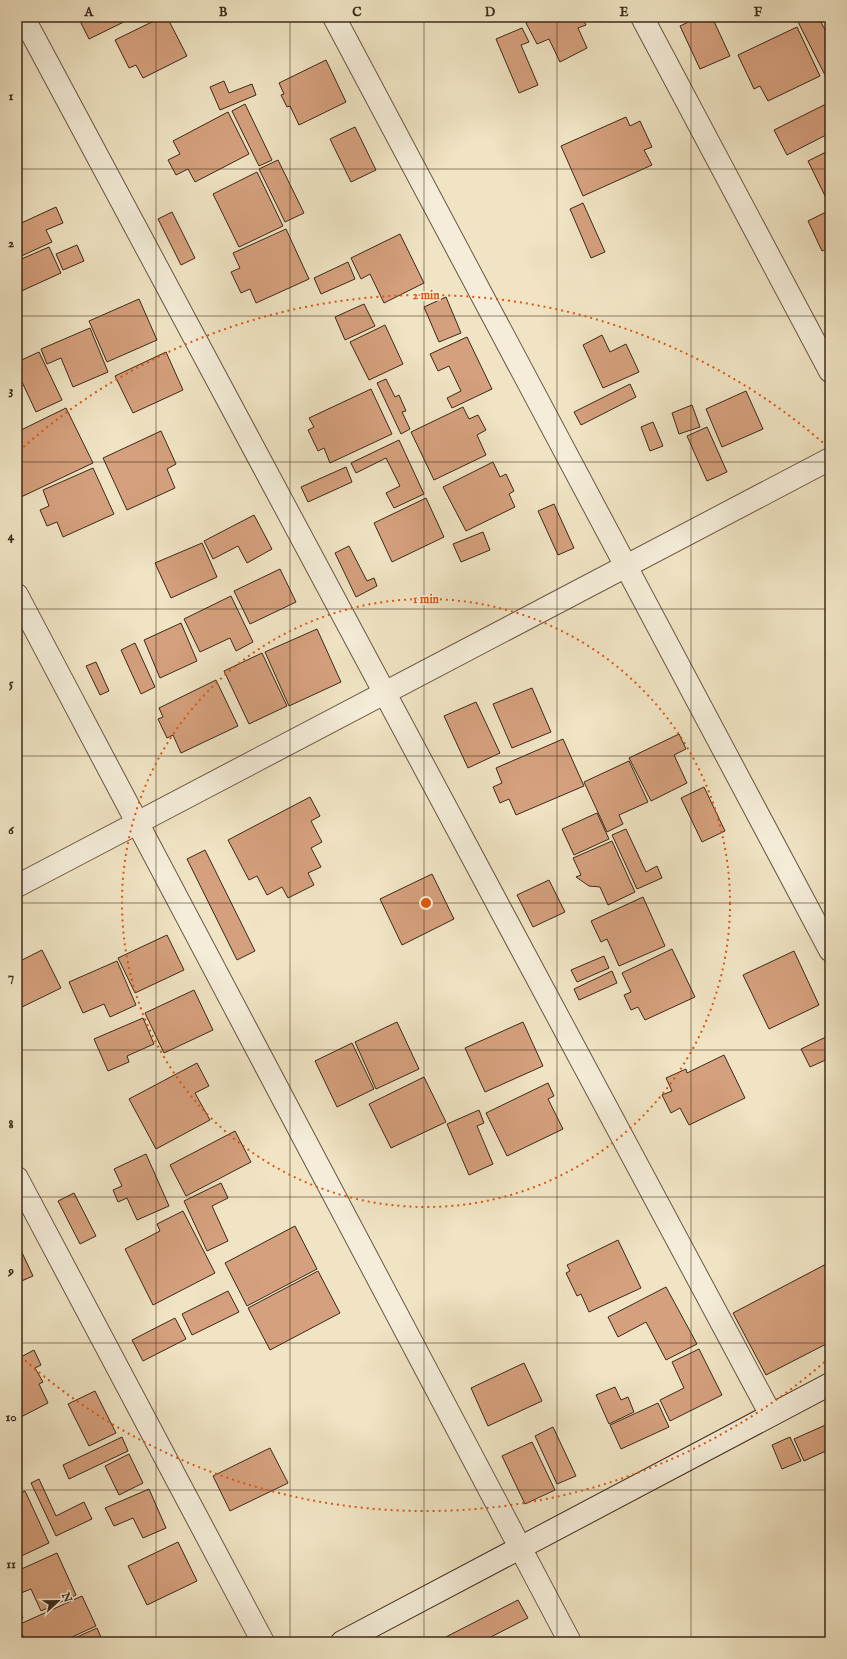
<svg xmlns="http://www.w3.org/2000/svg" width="847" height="1659" viewBox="0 0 847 1659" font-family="'IM FELL English',serif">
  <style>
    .building { fill: #d5a07d; stroke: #3c2918 }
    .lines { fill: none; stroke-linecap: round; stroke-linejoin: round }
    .minor-casing { stroke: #695843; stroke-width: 24 }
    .secondary-casing { stroke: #3c2918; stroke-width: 24 }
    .minor { stroke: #f5edd9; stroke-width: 22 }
    .secondary { stroke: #f5edd9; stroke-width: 22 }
    .grid { fill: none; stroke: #3c2918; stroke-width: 1; stroke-opacity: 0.55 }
    .ring { fill: none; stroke: #df570d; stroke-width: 2; stroke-dasharray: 2 4 }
    .centre { fill: #df570d; stroke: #f5edd9; stroke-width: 2 }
    .ring-label { font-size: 12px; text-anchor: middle; font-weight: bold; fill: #df570d; stroke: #f5edd9; stroke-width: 3; stroke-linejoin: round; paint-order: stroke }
    .neatline { fill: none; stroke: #3c2918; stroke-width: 1.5 }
    .grid-label { font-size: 13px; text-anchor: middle; font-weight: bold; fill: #3c2918 }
  </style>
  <rect width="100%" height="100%" fill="#f0e4c4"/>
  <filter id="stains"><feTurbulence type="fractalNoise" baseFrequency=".005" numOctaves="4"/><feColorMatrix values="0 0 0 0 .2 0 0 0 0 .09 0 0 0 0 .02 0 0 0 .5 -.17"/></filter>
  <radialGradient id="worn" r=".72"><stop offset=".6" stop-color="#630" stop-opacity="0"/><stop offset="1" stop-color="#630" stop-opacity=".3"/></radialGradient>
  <g class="building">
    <polygon points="78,17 134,17 89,39"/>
    <polygon points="162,17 167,17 187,56 143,78 136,65 129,68 115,40"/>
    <polygon points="538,17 572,17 573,18 582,17 586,25 578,28 587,48 560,62 549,39 537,44 526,23"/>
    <polygon points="699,17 712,17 730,56 700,69 680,26"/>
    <polygon points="798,17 818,17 828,35 830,34 830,73 825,75 796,18"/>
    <polygon points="797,27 820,76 768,101 760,86 754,89 738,55"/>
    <polygon points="522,28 529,42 521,45 538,85 519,93 496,39"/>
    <polygon points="326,60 346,102 299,125 290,106 287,107 281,95 284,94 279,83"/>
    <polygon points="224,81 229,93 252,84 256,95 220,110 210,87"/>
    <polygon points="830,102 830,133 787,155 774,130"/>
    <polygon points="245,104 272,160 259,166 232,111"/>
    <polygon points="228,112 249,154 195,182 188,169 176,175 168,160 180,154 173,141"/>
    <polygon points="626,117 630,126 640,121 652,147 644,150 652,165 583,196 561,146"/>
    <polygon points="355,127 376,170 351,182 330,139"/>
    <polygon points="830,150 830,201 828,202 808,161"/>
    <polygon points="278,160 304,213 285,222 259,169"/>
    <polygon points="257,172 283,226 239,247 213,194"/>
    <polygon points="583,203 605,252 591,258 570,209"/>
    <polygon points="56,207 63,223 46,230 52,242 17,258 17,225"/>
    <polygon points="830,210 830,247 822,251 808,221"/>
    <polygon points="172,212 195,258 181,265 158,219"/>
    <polygon points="286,229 309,279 256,303 250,289 241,293 231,272 240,268 233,253"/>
    <polygon points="400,234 424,283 384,303 370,274 361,279 351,258"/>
    <polygon points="77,245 84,261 63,270 56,254"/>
    <polygon points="49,247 61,273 17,293 17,261"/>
    <polygon points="348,262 355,279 321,294 314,278"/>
    <polygon points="446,297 461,333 439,342 424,307"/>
    <polygon points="139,299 157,340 107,362 89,321"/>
    <polygon points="364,304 375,326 345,340 335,317"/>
    <polygon points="385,325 403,364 369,380 350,342"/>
    <polygon points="90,328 108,372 73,387 61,358 47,364 41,349"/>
    <polygon points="602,335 610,352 626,344 639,372 603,388 583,345"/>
    <polygon points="467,337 492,389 452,408 447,398 461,391 449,366 438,371 430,354"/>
    <polygon points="39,352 62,400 36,412 22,382 18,384 17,383 17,362"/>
    <polygon points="166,352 183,390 133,413 115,376"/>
    <polygon points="386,379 395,397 399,395 406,411 402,412 410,429 401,434 377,383"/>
    <polygon points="630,384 636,397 581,425 574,412"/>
    <polygon points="371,389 392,434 330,463 324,448 318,451 308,430 314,427 309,418"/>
    <polygon points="746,391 763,429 722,447 706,409"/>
    <polygon points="692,405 700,427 679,434 672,413"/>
    <polygon points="463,407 469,419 478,415 486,430 477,435 486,455 434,480 411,432"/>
    <polygon points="66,408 93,463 21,497 17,489 17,480 19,479 17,474 17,432"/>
    <polygon points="653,422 663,446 650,451 641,427"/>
    <polygon points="707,427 727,472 707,481 687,436"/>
    <polygon points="161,431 176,464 167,469 175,488 127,510 103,458"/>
    <polygon points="399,440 424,494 394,508 386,493 400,486 386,458 356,473 351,463"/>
    <polygon points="493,462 500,477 506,474 514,491 509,494 515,507 466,531 443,487"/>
    <polygon points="346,467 352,482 308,502 301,487"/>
    <polygon points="93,468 114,514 63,537 57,522 47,526 40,510 49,506 43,490"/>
    <polygon points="426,498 444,537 392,562 374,523"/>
    <polygon points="554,504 574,548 558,555 538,511"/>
    <polygon points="254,515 272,549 247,563 238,546 213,559 204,541"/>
    <polygon points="483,532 490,550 461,562 453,544"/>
    <polygon points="202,543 217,577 171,598 155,563"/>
    <polygon points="349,546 367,581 374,578 377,586 356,597 335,553"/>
    <polygon points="280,569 296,602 250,624 234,591"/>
    <polygon points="231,596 253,642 236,651 230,638 200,652 184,619"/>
    <polygon points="181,623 197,661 160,678 144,640"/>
    <polygon points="317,629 341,682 289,706 265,652"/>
    <polygon points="135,643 155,687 141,694 121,650"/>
    <polygon points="262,653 287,706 249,724 224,671"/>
    <polygon points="96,662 109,691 100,695 86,666"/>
    <polygon points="216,680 238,726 181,753 173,735 167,738 158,719 163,717 159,708"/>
    <polygon points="532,688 551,732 512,748 493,704"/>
    <polygon points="476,702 500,753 468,768 444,716"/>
    <polygon points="679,734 686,749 674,755 687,783 651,801 629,758"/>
    <polygon points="563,739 584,786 516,815 509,799 500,803 493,787 502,783 496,768"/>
    <polygon points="629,761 648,802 619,815 623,824 607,832 584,782"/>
    <polygon points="704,787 725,831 702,842 681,798"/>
    <polygon points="310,797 320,816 311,821 322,842 311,848 321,867 308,873 314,885 288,898 282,887 267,895 257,876 249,880 228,840"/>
    <polygon points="597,813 609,839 574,855 562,829"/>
    <polygon points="626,829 646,872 657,866 662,878 637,889 612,835"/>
    <polygon points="612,841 635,892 608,905 600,887 589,886 576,877 581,875 573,858"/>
    <polygon points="205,850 255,951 237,960 187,859"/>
    <polygon points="432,874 454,919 402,945 380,899"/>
    <polygon points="549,880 565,912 533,927 517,895"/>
    <polygon points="643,897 665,946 619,966 607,939 601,942 591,921"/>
    <polygon points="167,935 184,970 135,993 118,958"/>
    <polygon points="672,949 695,997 645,1020 638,1007 631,1010 624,995 631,992 622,973"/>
    <polygon points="42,950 61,988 20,1008 17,1002 17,961 18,962"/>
    <polygon points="794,951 819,1005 769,1029 743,975"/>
    <polygon points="604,956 609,968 577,982 571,970"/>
    <polygon points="117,961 136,1005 110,1017 104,1004 83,1013 69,982"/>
    <polygon points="612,971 617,983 579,1000 574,989"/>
    <polygon points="194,990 213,1030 164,1053 145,1013"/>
    <polygon points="143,1018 154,1044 127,1056 129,1062 108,1071 94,1039"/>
    <polygon points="397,1022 419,1069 376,1089 355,1042"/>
    <polygon points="523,1022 543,1066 485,1092 465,1048"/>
    <polygon points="830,1035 830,1058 810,1067 801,1049"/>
    <polygon points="352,1043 374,1089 337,1107 315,1061"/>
    <polygon points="724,1055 745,1098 689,1125 680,1108 671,1113 662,1095 672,1091 666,1078 686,1069 687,1073"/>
    <polygon points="197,1063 209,1086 195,1093 210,1120 156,1149 129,1099"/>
    <polygon points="424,1077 446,1122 391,1148 369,1104"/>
    <polygon points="548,1083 554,1096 548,1099 563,1129 507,1156 486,1113"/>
    <polygon points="479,1110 484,1123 477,1126 493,1164 469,1175 447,1124"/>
    <polygon points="235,1131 251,1162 186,1196 170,1165"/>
    <polygon points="146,1154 169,1206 137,1220 127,1198 118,1202 113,1190 122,1186 114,1169"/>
    <polygon points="221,1183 228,1198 212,1206 228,1241 207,1251 184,1201"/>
    <polygon points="74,1193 96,1236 80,1244 58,1201"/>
    <polygon points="183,1211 215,1273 153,1305 125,1249 160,1231 157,1224"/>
    <polygon points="295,1226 317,1269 247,1306 225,1263"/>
    <polygon points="618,1240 641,1288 589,1312 581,1294 577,1296 566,1273 570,1271 567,1265"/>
    <polygon points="17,1242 33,1276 17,1283"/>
    <polygon points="830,1262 830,1342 766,1375 733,1313"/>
    <polygon points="318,1271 340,1313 270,1350 248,1308"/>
    <polygon points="666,1287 697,1344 666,1360 646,1322 618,1337 608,1317"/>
    <polygon points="228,1291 239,1312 192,1335 182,1314"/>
    <polygon points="175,1318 186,1339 143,1361 132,1340"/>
    <polygon points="699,1349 722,1395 670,1421 660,1400 684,1388 672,1362"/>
    <polygon points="34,1350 41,1365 35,1368 43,1382 39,1384 48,1403 17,1419 17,1359"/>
    <polygon points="524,1363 542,1401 488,1426 471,1388"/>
    <polygon points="615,1387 621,1400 628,1397 634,1412 609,1424 596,1395"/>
    <polygon points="95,1391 116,1433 89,1446 68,1404"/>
    <polygon points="658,1403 669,1427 621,1449 610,1425"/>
    <polygon points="830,1423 830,1449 804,1461 794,1439"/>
    <polygon points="553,1427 576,1476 557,1484 535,1436"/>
    <polygon points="122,1437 128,1451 69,1479 63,1465"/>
    <polygon points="790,1437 801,1461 782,1469 772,1445"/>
    <polygon points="532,1442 555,1490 525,1504 502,1456"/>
    <polygon points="270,1448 288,1483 230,1511 213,1476"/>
    <polygon points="129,1454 143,1483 119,1495 105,1466"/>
    <polygon points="17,1475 22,1486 17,1489"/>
    <polygon points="39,1479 56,1516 84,1502 92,1519 56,1536 31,1483"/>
    <polygon points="149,1489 166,1528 143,1538 133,1518 114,1526 105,1508"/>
    <polygon points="25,1491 49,1543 17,1558 17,1495"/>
    <polygon points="178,1542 197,1581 147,1605 128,1566"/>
    <polygon points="57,1553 76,1595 41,1611 31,1589 21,1593 17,1584 17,1571"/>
    <polygon points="82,1596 96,1626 61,1642 26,1642 18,1625"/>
    <polygon points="518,1600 528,1618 481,1642 436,1642"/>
    <polygon points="17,1603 23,1618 17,1620"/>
    <polygon points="97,1628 103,1642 66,1642"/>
  </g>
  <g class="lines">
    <defs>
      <g id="minor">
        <polyline points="23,17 771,1415"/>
        <polyline points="334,17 830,950"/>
        <polyline points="642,17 830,371"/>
        <polyline points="17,595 570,1642"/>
        <polyline points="17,886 830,459"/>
        <polyline points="17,1178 263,1642"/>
      </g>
      <polyline id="secondary" points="342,1642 830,1384"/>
    </defs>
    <use href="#minor" class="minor-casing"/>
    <use href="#secondary" class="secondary-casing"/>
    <use href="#minor" class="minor"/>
    <use href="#secondary" class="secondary"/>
  </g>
  <path class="grid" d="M156 17V1642M290 17V1642M424 17V1642M557 17V1642M691 17V1642M17 169H830M17 316H830M17 462H830M17 609H830M17 756H830M17 903H830M17 1050H830M17 1197H830M17 1343H830M17 1490H830"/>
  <g class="ring">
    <circle cx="426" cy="903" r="304"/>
    <path d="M829 1358A608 608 0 0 1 19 1355M19 451A608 608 0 0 1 829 448"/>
  </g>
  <circle cx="426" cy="903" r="6" class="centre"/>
  <g class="ring-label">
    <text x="426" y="299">2 min</text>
    <text x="426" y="603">1 min</text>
  </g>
  <rect width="847" height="1659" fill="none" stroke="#f0e4c4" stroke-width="44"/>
  <g transform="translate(58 1601) rotate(68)" stroke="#f5edd9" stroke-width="3" paint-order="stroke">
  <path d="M0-3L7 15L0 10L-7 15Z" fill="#3c2918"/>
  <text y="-6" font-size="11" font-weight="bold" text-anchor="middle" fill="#3c2918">N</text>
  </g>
  <rect x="22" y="22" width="803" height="1615" class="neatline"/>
  <g class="grid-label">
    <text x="89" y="16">A</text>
    <text x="223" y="16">B</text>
    <text x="357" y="16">C</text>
    <text x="490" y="16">D</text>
    <text x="624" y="16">E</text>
    <text x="758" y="16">F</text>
    <text x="11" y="100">1</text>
    <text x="11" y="247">2</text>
    <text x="11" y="394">3</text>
    <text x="11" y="540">4</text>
    <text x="11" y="687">5</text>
    <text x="11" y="834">6</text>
    <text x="11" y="981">7</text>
    <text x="11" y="1128">8</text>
    <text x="11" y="1275">9</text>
    <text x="11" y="1421">10</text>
    <text x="11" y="1568">11</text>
  </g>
  <rect width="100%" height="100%" filter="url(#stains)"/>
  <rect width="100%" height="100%" fill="url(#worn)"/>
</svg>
